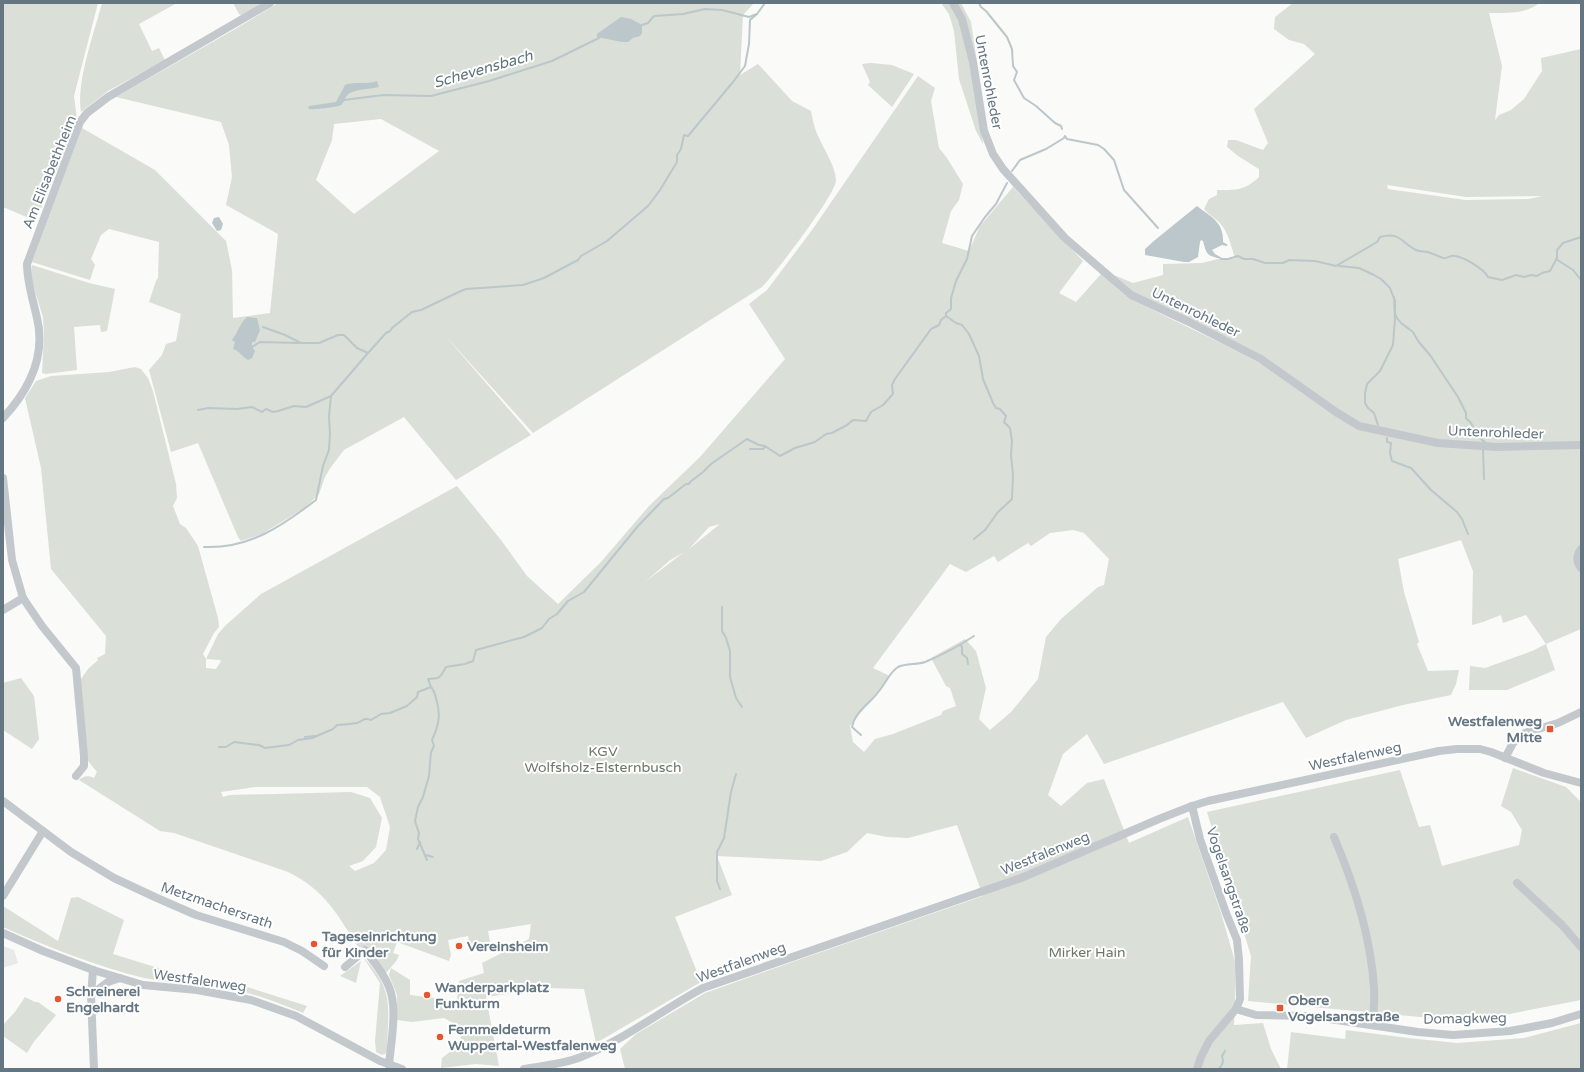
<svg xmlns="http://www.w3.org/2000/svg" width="1584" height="1072" viewBox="0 0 1584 1072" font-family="'Varela Round',sans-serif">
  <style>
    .built { fill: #e8e9e9 }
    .green { fill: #dadfd7; fill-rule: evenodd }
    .water { fill: #bbc7cb }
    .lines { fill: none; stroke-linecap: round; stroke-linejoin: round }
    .stream { stroke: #bbc7cb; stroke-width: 2 }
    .minor { stroke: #c3c8cc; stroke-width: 8 }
    .poi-dot { fill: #e4572e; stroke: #fff; stroke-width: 1.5 }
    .labels { text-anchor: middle; stroke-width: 4; stroke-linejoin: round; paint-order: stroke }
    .street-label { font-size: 14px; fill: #657683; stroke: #fff }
    .poi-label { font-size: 14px; font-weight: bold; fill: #657683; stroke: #fff; text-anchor: start }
    .park-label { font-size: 14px; fill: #687a64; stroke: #fff }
    .water-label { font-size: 15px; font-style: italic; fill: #60757c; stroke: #fff }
  </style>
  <rect width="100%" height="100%" fill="#fafaf8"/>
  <polygon class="built" points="3,946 14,950 18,963 3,968"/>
  <g class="green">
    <polygon points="3,3 98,3 74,96 77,120 36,221 3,207"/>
    <path d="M102 3H177L139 24 152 51 159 48 165 60 108 91 81 112C76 81 94 34 102 3Z"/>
    <polygon points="233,3 265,3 243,16 239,14"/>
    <path d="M278 3H754L743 15 740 75 758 64 792 101 811 111C813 121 815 131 820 140 826 153 835 166 836 180 837 193 774 275 762 287L533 433 443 333 531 435 456 480 404 417 344 450 331 467 325 477 319 494 306 507 262 534 241 541 238 537 198 443 171 452 149 370 162 355 166 344 176 341 181 314 149 302 156 281 158 278 159 242 109 229 101 235 91 259 95 265 90 280 32 262 82 128 155 170 226 241 232 270 233 318 270 313 278 234 226 205 232 177 229 145 221 122 116 97 237 28ZM381 119 439 151 354 214 316 180 332 140 334 124Z"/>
    <polygon points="941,3 961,3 971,22 977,62 983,144 976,131 959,79 954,31 949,14"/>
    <path d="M1293 3H1539C1527 14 1505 13 1489 13L1502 66 1495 120 1499 115 1511 110 1524 99 1542 71 1541 58 1581 49V629L1546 644 1555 670 1507 690H1469L1470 666 1485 668 1532 651 1546 644 1526 615 1503 623 1501 615 1483 622 1472 625 1473 571 1461 540 1398 559 1404 592 1419 642 1417 644 1428 671 1459 670 1456 684 1451 695 1403 705 1346 720 1306 738 1283 702 1104 764 1087 734 1063 754 1048 795 1061 806 1087 783 1104 779 1129 843 1188 817 1221 913 1236 965 1234 1025 1263 1023 1271 1049 1281 1069H625L620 1049 636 1034 705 993 795 961 983 896 957 825 908 838 887 837 867 833 847 852 821 861 717 856 732 895 675 917 701 982 596 1043 584 989 547 988 486 997 499 1066 476 1064 441 1068 442 1058 460 1044 462 1028 444 1018 412 1022 397 1020V995L389 975 391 968 410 980V995L457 1001 459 981 484 973 482 963 529 939 531 924 488 931 490 942 471 951 468 936 448 940 451 955 449 961 397 942 393 953 399 955 397 960 386 973 366 948 358 947C337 914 325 890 288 872L174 833 160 831 79 780C83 776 88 775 94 778L97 772 88 761 79 694 81 679 88 669 98 660 97 658 105 654 106 636 51 569 41 468 25 398 36 381 51 376 109 372 135 367 141 369 148 378 153 391 176 484 177 498 173 506 180 524 186 528 198 546 218 618 219 627 214 633 203 654 206 659 218 634 226 625 261 594 457 486 501 540 527 576 558 604 600 563 649 506 700 457 785 359 749 304 767 290 812 230 918 76 935 88 931 101 939 148 947 158 963 184 959 200 951 211 942 243 969 251 980 226 1013 187 1083 261 1059 293 1076 302 1101 274 1128 298 1227 346 1264 365 1337 410 1266 358 1171 309 1133 292 1114 275 1133 283 1163 275V264L1202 263 1218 259 1227 260 1235 258C1231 246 1228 230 1218 221 1213 217 1208 214 1204 209L1209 199 1217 195V190C1236 190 1244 191 1259 177V169L1238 156 1227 147 1228 140H1236L1263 150 1268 143 1254 109 1315 54 1304 44 1289 40 1274 29 1275 17ZM1387 185 1466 197 1542 196 1529 199 1465 200 1388 189ZM720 524 689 549 709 527ZM1073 530 1084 533 1109 559 1104 585 1098 587 1061 619 1046 637 1038 679 1011 712 990 730 979 719 986 688 976 651 965 639 931 658 946 686 950 688 956 706 943 711 941 715 893 734 875 739 864 752 853 742 850 726 890 676 873 668 950 564 966 572 994 556 998 562 1028 543 1031 546 1050 533ZM684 552 645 582 669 561ZM206 659 220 660 221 661 216 669 206 668ZM255 787H367L380 797 390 827 386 850 374 863 355 871 349 866 363 861 376 847 382 818 370 798 351 792 230 795 223 797 221 792Z"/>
    <polygon points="871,63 892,65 914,74 892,107 868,85 870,82 862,64"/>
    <polygon points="32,265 89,283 115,289 107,331 101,332 100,325 74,327 77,370 46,374 42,373 44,336 43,317 33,285 31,272"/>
    <polygon points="21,678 34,696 39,739 32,749 3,730 3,683"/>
    <polygon points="1513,768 1566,787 1581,802 1581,1000 1499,1016 1463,1021 1248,1001 1251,956 1207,812 1400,770 1419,827 1430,825 1442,866 1519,845 1522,830 1511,812 1501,806"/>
    <path d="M78 897 124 920 113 954 197 980 220 982 244 986 307 1006 303 1013C275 1001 247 991 216 986 192 982 167 983 144 978 95 966 48 947 3 927V906L58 941 71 898Z"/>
    <path d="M363 957C395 990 388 1008 387 1051L385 1054 382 1055 376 1052 375 1041 380 983Z"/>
    <polygon points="361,961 356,983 340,976"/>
    <polygon points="25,997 35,1002 38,1002 56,1015 33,1043 27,1053 3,1036 3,1025 15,1012"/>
    <polygon points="1581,1023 1581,1068 1579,1069 1287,1069 1291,1032 1345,1039 1346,1030 1408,1038 1457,1043 1524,1038"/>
  </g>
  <g class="water">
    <polygon points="621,17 631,19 642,25 642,33 640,36 633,38 628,42 622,42 597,37 597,34"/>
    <path d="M377 81 379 87C370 89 358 89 350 93 345 95 345 102 341 105 338 107 314 110 309 109L308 108 309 106 336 102 345 85C356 81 366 85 377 81Z"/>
    <path d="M1197 206C1211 217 1224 222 1223 242L1228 245 1226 246 1222 245 1212 250 1215 254 1222 258 1221 259C1206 255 1207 255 1203 241L1201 240 1200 242 1198 257 1189 262H1184L1145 255V249L1155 240Z"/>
    <polygon points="219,217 223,224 221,230 217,231 212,223 214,218"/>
    <path d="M247 317 257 318 260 330 255 342H252V347L255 351 252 358 248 360C242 357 240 351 233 349L235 342 232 340C237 334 240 323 247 317Z"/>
  </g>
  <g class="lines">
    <g class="stream">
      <polyline points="979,3 981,7 986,11 1007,37 1012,49 1013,66 1017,72 1014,80 1024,98 1036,106 1055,123 1061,126 1062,129"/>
      <polyline points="642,25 648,23 654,16 683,14 705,9 722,10 749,17 757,14 765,3"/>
      <polyline points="344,100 383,95 431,96 489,81 552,61 599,38"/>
      <polyline points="1012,171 1020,160 1046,149 1064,138 1065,136 1067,139 1098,145 1104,149 1114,160 1124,190 1158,228"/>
      <path d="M1221 259H1228L1238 256 1244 259H1253L1265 263H1283L1289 260 1315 261 1336 266 1377 242 1380 237C1401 231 1402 244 1416 250 1420 252 1424 251 1428 252 1433 254 1438 256 1443 258 1447 259 1450 255 1455 256 1464 257 1484 269 1488 277L1502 280 1516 275 1524 277 1531 275 1537 276 1542 273 1550 271 1557 258V250L1563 243 1581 237"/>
      <polyline points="1556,259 1573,270 1581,280"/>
      <polyline points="1339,266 1359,268 1374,275 1381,279 1390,288 1395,301 1395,314 1397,318 1401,323 1413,332 1418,341 1430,355 1458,397 1466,413 1466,418 1471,423 1473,427 1477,430 1482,440 1485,442"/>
      <polyline points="946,316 956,323 962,325 969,334 979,356 983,379 993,403 996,408 1000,409 1006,416 1004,422 1010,428 1012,441 1011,455 1013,475 1012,499 998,512 985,530 974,539"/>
      <polyline points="263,327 285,335 301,343 319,343 338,335 344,335 357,348 368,353"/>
      <polyline points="252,347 260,342 299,343"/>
      <polyline points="198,410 208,408 237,409 252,407 262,412 266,409 273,412 278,411 294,406 306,407 331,396"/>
      <polyline points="1378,425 1374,413 1368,408 1365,403 1365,393 1367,384 1380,371 1393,345 1395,318 1394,297"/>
      <polyline points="1387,438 1387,442 1391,443 1390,453 1392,461 1411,468 1431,490 1457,512 1462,519 1468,534"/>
      <polyline points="750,449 763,449 765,447"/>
      <polyline points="1483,449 1484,479"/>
      <path d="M204 547C249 549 282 526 316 500L323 466 329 450 330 434 329 416 331 396 368 353 386 333 390 331 392 328 412 312 421 310 461 291 466 289 523 285 544 278 578 260 581 256 607 241 648 206 660 190 677 162V155L681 149 684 135 688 136 733 82 745 66 749 44 750 20 757 14"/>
      <polyline points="722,607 722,631 726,638 730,651 730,677 736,698 742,707"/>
      <polyline points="960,645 962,647 962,654 967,658 968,664"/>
      <path d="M861 735 852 727C855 711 870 704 879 691 886 683 889 673 898 667 906 663 917 665 925 662 942 655 959 646 974 636"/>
      <polyline points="305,737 315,736"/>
      <path d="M219 747H226L234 742 259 745 265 748 289 745 298 740 312 738 333 729 337 725C344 725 350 724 357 723 363 721 364 717 371 720L381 714 390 713 407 706 417 697 418 692 431 687 428 679C441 679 440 677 446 667L465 664 473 661 476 650 524 637 542 628 549 619 557 614 568 601 584 592 638 526 664 499 668 498 686 484H689L690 482 703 472 711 464 747 439 759 445 765 446 780 456 795 448 815 442 826 434 832 433 847 425 853 420 866 421 871 412 883 405 893 394 892 385 895 379 931 329 939 325 941 320 946 316V313L951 309V298L956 281 967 259 972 236 985 217 996 204 1007 183"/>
      <polyline points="417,849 420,842"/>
      <polyline points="426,855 433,857"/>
      <path d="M427 860 418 839 419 833 415 821 418 807 423 797 429 776 431 752 434 746 432 740C439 725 441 714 436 698 435 694 434 690 431 687"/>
      <polyline points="720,889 717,881 717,852 724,838 731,792 736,774"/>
      <path d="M1218 1069C1223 1065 1224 1062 1222 1056L1225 1051"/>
    </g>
    <g class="minor">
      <polyline points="953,3 962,19 973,62 984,131 993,154 1003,169 1065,238 1131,295 1187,321 1261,359 1336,412 1359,426 1438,443 1497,447 1581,445"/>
      <path d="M3 418C29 390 46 356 37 318 33 300 27 282 27 264L80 122 87 113 108 97 270 3"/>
      <polyline points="3,478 12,560 23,598 42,626 76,668 84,756 84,766 76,776"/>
      <path d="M1581 549C1576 556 1576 561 1581 568"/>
      <polyline points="3,610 23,598"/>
      <polyline points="1505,758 1513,743 1525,733 1558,723 1581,712"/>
      <polyline points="3,801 71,852 114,878 157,898 196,915 284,942 302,951 324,966"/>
      <polyline points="1192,806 1200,839 1226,913 1237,940 1239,960 1240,999 1236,1009 1209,1041 1201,1057 1197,1069"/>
      <path d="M1334 837C1354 884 1371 937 1374 988 1375 1001 1373 1013 1373 1025"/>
      <polyline points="1517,883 1562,925 1581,947"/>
      <polyline points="3,896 43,831"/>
      <polyline points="3,933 43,951 93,970 143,985 197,990 251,1000 296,1016 380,1061 402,1069"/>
      <path d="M345 967 365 950C373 961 384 973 389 987 398 1008 391 1041 389 1065"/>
      <polyline points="93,970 91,995 94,1069"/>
      <polyline points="91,995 108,982 120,978"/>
      <polyline points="1236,1009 1256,1015 1309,1016 1418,1032 1453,1035 1510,1031 1552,1023 1581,1014"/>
      <path d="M524 1069C542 1066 563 1064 581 1057 624 1040 662 1010 703 988L1021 878 1159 819 1192 806 1208 801 1439 751 1457 749H1480L1491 752 1544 773 1581 783"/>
    </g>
  </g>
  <g class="poi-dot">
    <rect x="1546" y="725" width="8" height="8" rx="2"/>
    <circle cx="314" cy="944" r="4"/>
    <circle cx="459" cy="946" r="4"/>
    <circle cx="427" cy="995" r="4"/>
    <circle cx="58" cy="999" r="4"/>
    <rect x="1276" y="1004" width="8" height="8" rx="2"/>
    <circle cx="440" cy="1037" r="4"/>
  </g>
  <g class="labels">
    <g class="street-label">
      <text transform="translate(989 82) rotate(79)" y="5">Untenrohleder</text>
      <text transform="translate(49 172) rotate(-68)" y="5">Am Elisabethheim</text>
      <text transform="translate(1196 312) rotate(26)" y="5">Untenrohleder</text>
      <text transform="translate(1496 432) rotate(2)" y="5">Untenrohleder</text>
      <text transform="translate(1355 756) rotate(-12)" y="5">Westfalenweg</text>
      <text transform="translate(1045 853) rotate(-22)" y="5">Westfalenweg</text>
      <text transform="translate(1229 880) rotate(71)" y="5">Vogelsangstraße</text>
      <text transform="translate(217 905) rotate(19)" y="5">Metzmachersrath</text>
      <text transform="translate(741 962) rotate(-20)" y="5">Westfalenweg</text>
      <text transform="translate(200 980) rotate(8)" y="5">Westfalenweg</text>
      <text transform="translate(1465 1018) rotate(-1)" y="5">Domagkweg</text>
    </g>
    <g class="poi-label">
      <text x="1542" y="726" text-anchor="end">Westfalenweg<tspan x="1542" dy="16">Mitte</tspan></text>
      <text x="322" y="941">Tageseinrichtung<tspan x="322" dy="16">für Kinder</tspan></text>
      <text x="467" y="951">Vereinsheim</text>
      <text x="435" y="992">Wanderparkplatz<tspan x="435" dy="16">Funkturm</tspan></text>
      <text x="66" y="996">Schreinerei<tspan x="66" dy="16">Engelhardt</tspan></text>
      <text x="1288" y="1005">Obere<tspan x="1288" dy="16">Vogelsangstraße</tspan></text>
      <text x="448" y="1034">Fernmeldeturm<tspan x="448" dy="16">Wuppertal-Westfalenweg</tspan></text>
    </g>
    <g class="park-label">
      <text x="603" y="756">KGV<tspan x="603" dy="16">Wolfsholz-Elsternbusch</tspan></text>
      <text x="1087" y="957">Mirker Hain</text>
    </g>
    <g class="water-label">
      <text transform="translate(483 69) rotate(-16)" y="5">Schevensbach</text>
    </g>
  </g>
  <rect width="1584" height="1072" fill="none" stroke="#657683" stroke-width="8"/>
</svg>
